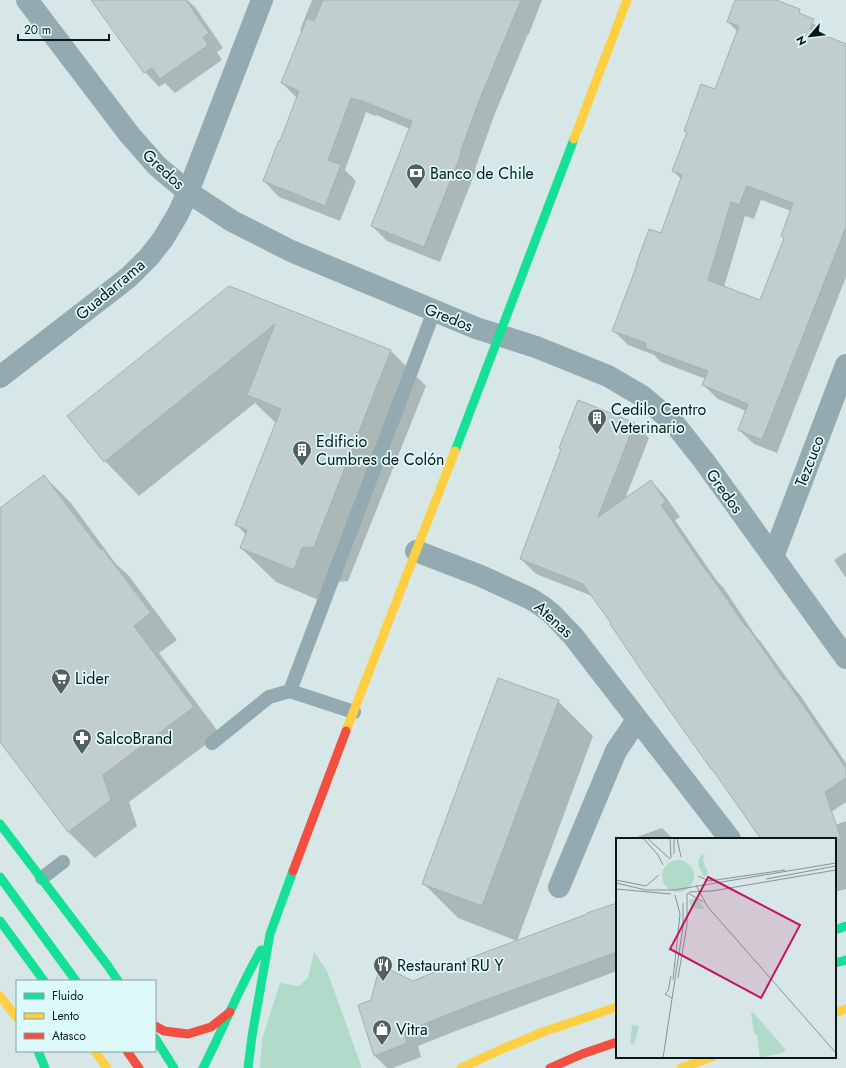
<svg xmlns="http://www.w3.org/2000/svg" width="846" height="1068" viewBox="0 0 846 1068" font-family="Jost,sans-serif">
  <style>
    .green { fill: #b2daca }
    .shadow { fill: #0003; fill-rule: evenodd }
    .building { fill: #c2cecd; stroke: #a4b1af; fill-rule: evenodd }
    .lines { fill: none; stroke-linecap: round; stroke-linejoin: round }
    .lane { stroke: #92aab0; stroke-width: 14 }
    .street { stroke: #92aab0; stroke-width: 22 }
    .fast { stroke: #16e098; stroke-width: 9 }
    .slow { stroke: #ffcf43; stroke-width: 9 }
    .jam { stroke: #f24e42; stroke-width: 9 }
    .labels { text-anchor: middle; stroke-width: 3.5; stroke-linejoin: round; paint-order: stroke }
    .street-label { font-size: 16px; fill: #0c1717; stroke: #ddfafb }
    .poi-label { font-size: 16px; fill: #0c1717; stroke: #ddfafb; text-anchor: start }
    .inset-road { fill: none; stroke: #869494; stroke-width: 1 }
    .view { fill: #c2185b; fill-opacity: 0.15; stroke: #c2185b; stroke-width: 2 }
    .inset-edge { fill: none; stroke: #0c1717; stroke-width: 2 }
  </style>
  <rect width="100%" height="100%" fill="#d7e7e7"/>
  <polygon class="green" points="314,952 327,971 362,1068 260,1068 262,1039 280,983 299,986 308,978"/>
  <g class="shadow">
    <polygon points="92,0 187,0 195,7 223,48 217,52 222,60 175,93 165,83 159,87 145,72"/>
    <polygon points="312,0 542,0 529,34 528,34 494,116 475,169 476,170 440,262 387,241 372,226 410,129 376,115 375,116 366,112 345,170 356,181 340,221 279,197 264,181 281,142 297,98 282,83 302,33 300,30"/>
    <path d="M736 0H746L814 24 826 36 846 45V277L777 453 754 444 739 430 746 411 718 399 703 385 706 379 661 362 654 355 628 345 614 331 661 234 681 179 673 171 715 91 738 32 728 22ZM761 200 791 211 782 236 785 239 761 301 724 287 745 216 754 219Z"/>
    <polygon points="230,287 391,351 426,386 348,581 337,582 328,604 276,582 241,548 246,535 236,524 276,423 255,403 139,496 105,461"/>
    <polygon points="579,401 635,424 649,438 625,499 651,481 665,496 680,517 675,520 717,581 723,587 757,638 761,642 794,688 800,695 846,763 846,802 791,839 764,839 592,596 536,574 521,559"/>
    <polygon points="44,476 71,503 116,564 129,576 177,640 159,653 220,734 129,802 137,826 95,858 68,832 0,740 0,509"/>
    <polygon points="846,552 846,578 834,560"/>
    <polygon points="558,701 593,736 517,941 458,918 423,883"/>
    <polygon points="846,821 846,889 835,892 835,839 797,839"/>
    <polygon points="662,828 673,839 631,839"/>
    <polygon points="617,904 617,971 453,1032 418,1046 421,1057 393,1068 387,1068 375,1056 413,982"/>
  </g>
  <g class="building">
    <polygon points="91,0 186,0 209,33 203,37 208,45 160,79 152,68 144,73"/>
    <polygon points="323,0 521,0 479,101 460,153 461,154 424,247 371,226 412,121 360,100 360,101 351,98 328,160 341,165 325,206 263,181 279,140 280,141 299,91 281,83 307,18 314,21"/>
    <path d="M735 0H776L800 9 799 13 814 19 810 29 846 44V227L762 440 738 430 748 404 702 385 708 371 645 348 646 343 612 331 637 265H636L649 229 661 233 682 175 672 171 687 132 684 131 701 84 715 89 739 26 727 22ZM747 186 793 203 781 236 784 238 760 300 708 280 731 202 739 205Z"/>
    <polygon points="229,286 391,350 314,547 302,548 294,570 240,548 247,530 235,525 281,409 247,395 275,324 104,462 67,416"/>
    <polygon points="578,400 635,423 598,517 651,480 666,502 661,505 707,572 708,572 746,627 747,626 784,680 785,679 846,768 846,778 825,792 841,839 761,839 712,769 711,769 646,677 610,624 611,623 583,584 520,559 561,449 559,448"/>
    <polygon points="44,475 101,550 102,548 151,613 134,626 194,707 103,775 111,800 68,832 0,742 0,508"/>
    <polygon points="498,678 559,700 482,906 422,884"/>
    <polygon points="617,903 617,952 477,1003 404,1032 407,1043 374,1056 358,1005 371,1000 380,965 413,981 462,961 587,914 587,913"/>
  </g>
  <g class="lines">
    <g class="lane">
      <polyline points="290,691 434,311"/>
      <polyline points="212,743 269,697 290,691 354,712"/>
      <polyline points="42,878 63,862"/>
    </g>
    <g class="street">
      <polyline points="27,0 129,134 157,166 188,192 232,221 291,251 476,328 536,347 608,376 642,396 673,422 704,461 846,658"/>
      <polyline points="0,377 129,277 149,257 163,239 178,214 188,192 262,0"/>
      <polyline points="416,551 481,576 531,599 542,606 552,614 573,636 730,839"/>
      <polyline points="773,557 846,365"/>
      <polyline points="559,887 616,751 637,720"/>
    </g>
    <g class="fast">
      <polyline points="455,451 574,139"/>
      <polyline points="0,824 108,966 118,981"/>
      <polyline points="0,877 76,981"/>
      <polyline points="0,921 44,981"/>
      <polyline points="835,930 846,926"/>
      <polyline points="835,963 846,960"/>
      <polyline points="155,1038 174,1068"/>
      <polyline points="38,1051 45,1068"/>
      <path d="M203 1068C223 1029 239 988 261 950"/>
      <polyline points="248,1068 252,1036 270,934 293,871"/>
    </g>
    <g class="slow">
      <polyline points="574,139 627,0"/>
      <polyline points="346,731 455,451"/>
      <polyline points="0,996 17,1018"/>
      <polyline points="835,1013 846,1009"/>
      <polyline points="95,1051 107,1068"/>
      <polyline points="461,1068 502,1049 543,1032 617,1007"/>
      <polyline points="681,1068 712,1057"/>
    </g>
    <g class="jam">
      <polyline points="293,871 346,731"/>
      <polyline points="155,1026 164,1031 188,1034 211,1027 230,1012"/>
      <polyline points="127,1051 139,1068"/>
      <polyline points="550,1068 582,1054 617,1042"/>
    </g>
  </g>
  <defs>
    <symbol id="bank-pin" viewBox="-11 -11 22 30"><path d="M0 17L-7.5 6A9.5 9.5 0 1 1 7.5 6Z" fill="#536060" stroke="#ddfafb"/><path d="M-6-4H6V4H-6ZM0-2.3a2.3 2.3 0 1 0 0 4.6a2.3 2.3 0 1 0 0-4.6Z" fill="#fff"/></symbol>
    <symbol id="building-pin" viewBox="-11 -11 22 30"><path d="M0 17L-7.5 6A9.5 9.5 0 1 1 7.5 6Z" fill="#536060" stroke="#ddfafb"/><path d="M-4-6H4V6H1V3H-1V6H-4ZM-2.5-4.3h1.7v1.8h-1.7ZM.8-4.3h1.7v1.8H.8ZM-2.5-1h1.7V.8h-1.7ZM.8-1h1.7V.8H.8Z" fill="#fff"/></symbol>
    <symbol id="supermarket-pin" viewBox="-11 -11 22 30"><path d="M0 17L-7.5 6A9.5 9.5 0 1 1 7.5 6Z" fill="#536060" stroke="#ddfafb"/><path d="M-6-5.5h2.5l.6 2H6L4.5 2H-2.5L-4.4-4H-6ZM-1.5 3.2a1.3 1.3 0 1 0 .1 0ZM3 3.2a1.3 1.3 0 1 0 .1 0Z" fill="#fff"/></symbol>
    <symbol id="pharmacy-pin" viewBox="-11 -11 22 30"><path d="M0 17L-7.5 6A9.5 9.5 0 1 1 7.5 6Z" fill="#536060" stroke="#ddfafb"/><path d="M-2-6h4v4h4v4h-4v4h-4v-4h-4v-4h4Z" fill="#fff"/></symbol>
    <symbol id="restaurant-pin" viewBox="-11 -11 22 30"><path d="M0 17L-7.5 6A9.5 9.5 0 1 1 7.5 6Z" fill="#536060" stroke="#ddfafb"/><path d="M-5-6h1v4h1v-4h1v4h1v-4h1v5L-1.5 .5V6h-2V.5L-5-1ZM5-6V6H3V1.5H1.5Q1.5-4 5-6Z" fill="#fff"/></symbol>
    <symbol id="shop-pin" viewBox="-11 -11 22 30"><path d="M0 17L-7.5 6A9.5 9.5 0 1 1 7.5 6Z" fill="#536060" stroke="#ddfafb"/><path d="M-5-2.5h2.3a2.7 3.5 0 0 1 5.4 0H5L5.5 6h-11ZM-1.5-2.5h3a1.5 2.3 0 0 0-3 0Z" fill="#fff"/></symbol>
  </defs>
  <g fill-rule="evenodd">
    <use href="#bank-pin" x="405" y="162" width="22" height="30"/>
    <use href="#building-pin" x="586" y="407" width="22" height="30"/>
    <use href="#building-pin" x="291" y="439" width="22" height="30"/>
    <use href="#supermarket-pin" x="50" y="667" width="22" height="30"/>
    <use href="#pharmacy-pin" x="71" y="727" width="22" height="30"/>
    <use href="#restaurant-pin" x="372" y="954" width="22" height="30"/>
    <use href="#shop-pin" x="371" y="1018" width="22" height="30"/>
  </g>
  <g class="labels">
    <g class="street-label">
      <text transform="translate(164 169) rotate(43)" y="6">Gredos</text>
      <text transform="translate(110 289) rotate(-40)" y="6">Guadarrama</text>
      <text transform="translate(449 317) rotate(22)" y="6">Gredos</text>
      <text transform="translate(809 461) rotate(-69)" y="6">Tezcuco</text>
      <text transform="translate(725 491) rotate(54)" y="6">Gredos</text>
      <text transform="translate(554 619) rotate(42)" y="6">Atenas</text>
    </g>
    <g class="poi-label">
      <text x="430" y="179">Banco de Chile</text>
      <text x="611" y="415">Cedilo Centro<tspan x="611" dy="18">Veterinario</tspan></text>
      <text x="316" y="447">Edificio<tspan x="316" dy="18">Cumbres de Colón</tspan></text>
      <text x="75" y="684">Lider</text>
      <text x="96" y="744">SalcoBrand</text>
      <text x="397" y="971">Restaurant RU Y</text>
      <text x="396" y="1035">Vitra</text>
    </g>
  </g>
  <g transform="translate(616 838)">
    <rect width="220" height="220" fill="#d7e7e7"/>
    <path d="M89 16 87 22 92 35 88 40 82 26 84 18ZM46 38a16 16 0 1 1 32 0a16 16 0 1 1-32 0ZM78 60 87 67 88 71 75 70 73 62ZM137 174 170 212 165 215 144 220 141 197 138 195 135 175ZM16 187 23 188 18 206 14 205Z" fill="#b2daca"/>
    <path class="inset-road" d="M27 0 42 17 47 27M31 0 54 21M54 0 55 20M58 0V16M61 0 65 19M82 38 93 43 169 32M150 41 220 28M0 42 30 48 43 37M0 45 30 52H58L220 25M80 47 91 68 220 215M0 51 55 56M73 54 96 53 220 32M72 55 87 64M55 138 52 153 49 156 56 160M62 140 71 87V55M57 142 64 76 59 57M47 220 67 89V65"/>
    <path class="view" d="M92 39 184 87 145 160 54 111Z"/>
    <rect width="220" height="220" class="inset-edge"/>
  </g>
  <rect x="16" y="980" width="140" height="72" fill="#ddfafb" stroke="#899fa0"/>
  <rect x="24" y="993" width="20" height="6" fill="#16e098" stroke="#899fa0"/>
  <text x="52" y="1000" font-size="12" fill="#0c1717">Fluido</text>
  <rect x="24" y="1013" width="20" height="6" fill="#ffcf43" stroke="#899fa0"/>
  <text x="52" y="1020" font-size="12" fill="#0c1717">Lento</text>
  <rect x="24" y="1033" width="20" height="6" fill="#f24e42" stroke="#899fa0"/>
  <text x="52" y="1040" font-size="12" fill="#0c1717">Atasco</text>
  <g transform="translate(810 36) rotate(242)" stroke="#ddfafb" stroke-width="3" paint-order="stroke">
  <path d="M0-3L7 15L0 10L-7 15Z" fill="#0c1717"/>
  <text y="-6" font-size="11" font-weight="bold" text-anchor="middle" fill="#0c1717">N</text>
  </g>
  <path d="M18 34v6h91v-6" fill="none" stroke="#0c1717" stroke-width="2"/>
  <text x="24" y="34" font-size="12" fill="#0c1717" stroke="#ddfafb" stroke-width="3" paint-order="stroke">20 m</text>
</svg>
